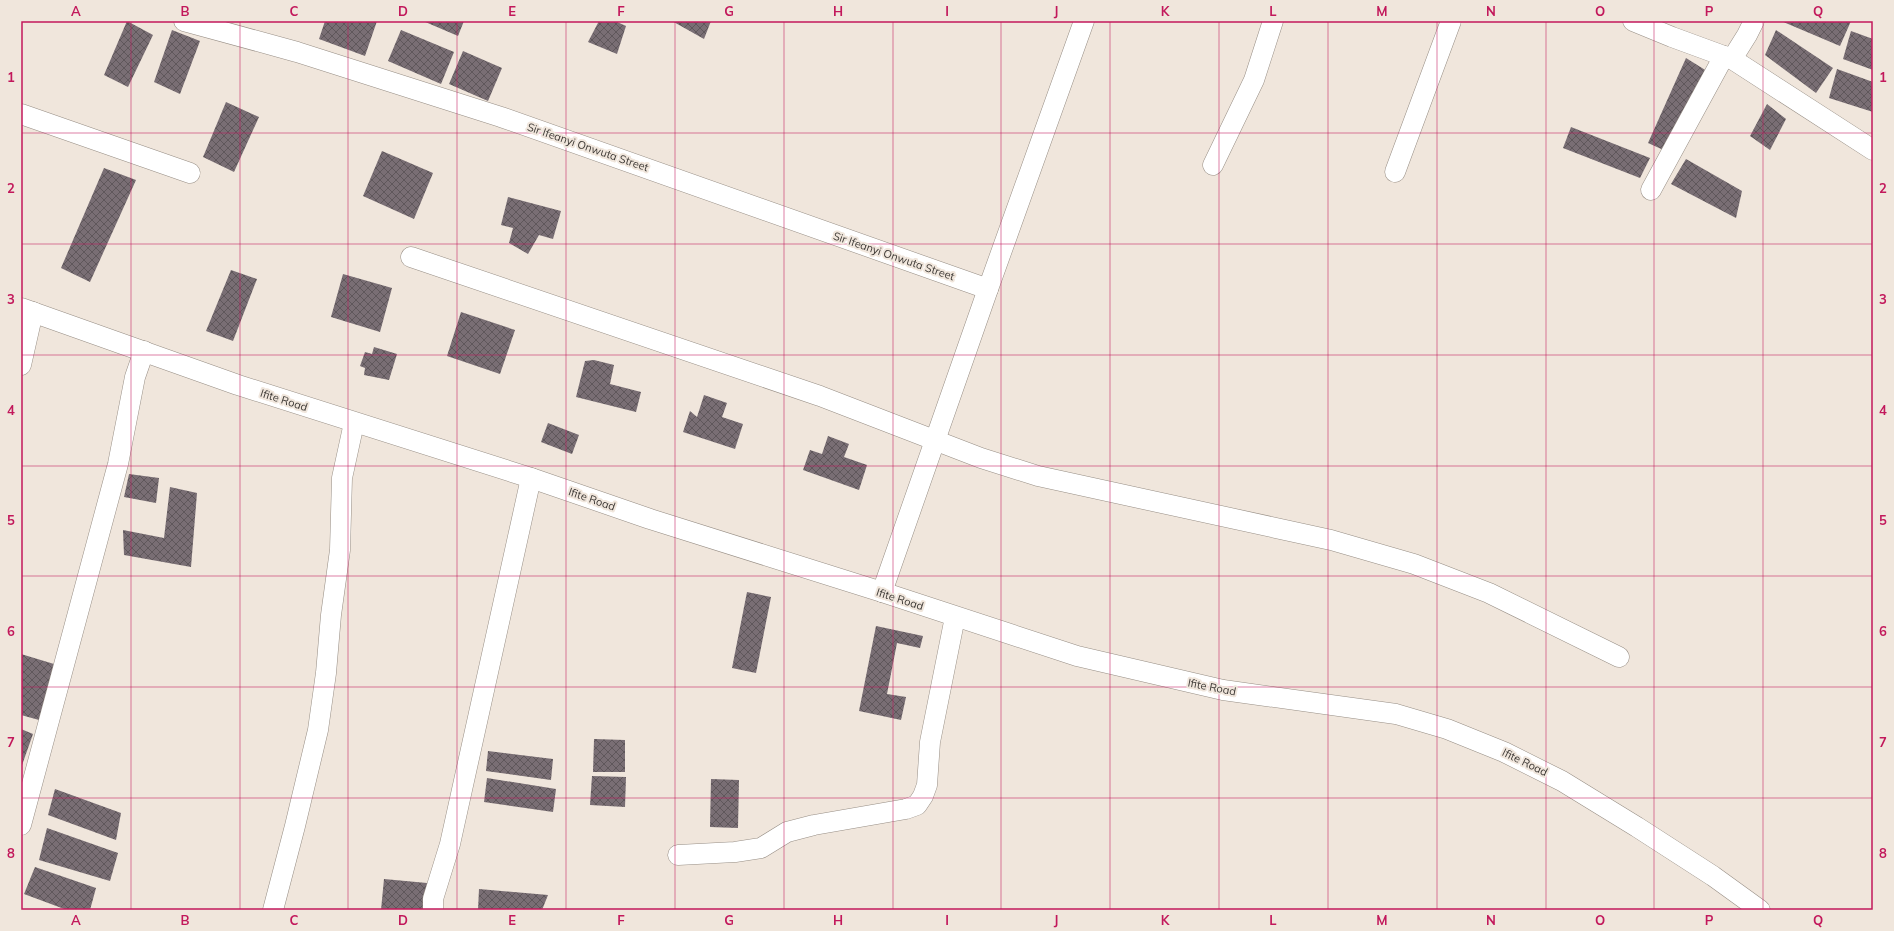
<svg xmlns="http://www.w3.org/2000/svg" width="1894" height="931" viewBox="0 0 1894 931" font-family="Mulish,sans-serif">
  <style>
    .building { fill: url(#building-cross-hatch) }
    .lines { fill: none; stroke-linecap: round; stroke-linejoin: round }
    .minor-casing { stroke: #978e85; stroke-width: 21 }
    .minor { stroke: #fff; stroke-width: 20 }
    .grid { fill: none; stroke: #c2185b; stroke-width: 1; stroke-opacity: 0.55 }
    .labels { text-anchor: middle; stroke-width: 4; stroke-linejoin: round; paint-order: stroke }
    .street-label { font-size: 11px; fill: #3d3935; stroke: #f0e6dc }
    .neatline { fill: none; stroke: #c2185b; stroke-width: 1.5 }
    .grid-label { font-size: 13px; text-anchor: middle; font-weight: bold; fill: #c2185b }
  </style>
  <defs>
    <pattern id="building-cross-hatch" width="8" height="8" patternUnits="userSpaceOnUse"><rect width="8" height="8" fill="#796e74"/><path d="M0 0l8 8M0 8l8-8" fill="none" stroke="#5f575b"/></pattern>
  </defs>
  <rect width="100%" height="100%" fill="#f0e6dc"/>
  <g class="building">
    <polygon points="127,21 153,35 128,87 104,75"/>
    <polygon points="325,21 377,21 365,56 319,39"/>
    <polygon points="423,21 464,21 458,36"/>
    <polygon points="599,21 615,21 626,26 617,54 588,42"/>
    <polygon points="672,21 711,21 704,39"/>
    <polygon points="1781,21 1851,21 1840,46"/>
    <polygon points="172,30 200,41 180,94 154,82"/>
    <polygon points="401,30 454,52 441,84 388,61"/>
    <polygon points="1776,30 1833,68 1816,93 1765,55"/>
    <polygon points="1851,31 1873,39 1873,70 1843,59"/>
    <polygon points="463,51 502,68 488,101 449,84"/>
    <polygon points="1686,58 1710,73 1668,152 1648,143"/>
    <polygon points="1837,69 1873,82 1873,112 1829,98"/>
    <polygon points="226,102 259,117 234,172 203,157"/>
    <polygon points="1767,104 1786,119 1770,150 1750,136"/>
    <polygon points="1571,127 1650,158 1640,178 1563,148"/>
    <polygon points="382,151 433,173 414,219 363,196"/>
    <polygon points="1686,159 1742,191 1736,218 1671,184"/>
    <polygon points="104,168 136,180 90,282 61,268"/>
    <polygon points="508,197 561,211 553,239 539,235 528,254 509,243 513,228 501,225"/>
    <polygon points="231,270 257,279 233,341 206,331"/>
    <polygon points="343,274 392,288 380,332 331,317"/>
    <polygon points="461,312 515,330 500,374 447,356"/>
    <polygon points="374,347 397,354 389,380 364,375 365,368 360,366 365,352 372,354"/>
    <polygon points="594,360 614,365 610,384 641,392 636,412 576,397 585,361"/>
    <polygon points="704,395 727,403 722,417 743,424 735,449 683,432 690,411 697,417"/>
    <polygon points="548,423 579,435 572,454 541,442"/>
    <polygon points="828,436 849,444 844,457 867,465 859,490 803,470 810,450 822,454"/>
    <polygon points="129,474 159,478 156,503 124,497"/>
    <polygon points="170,487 197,493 191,567 124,555 123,530 164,538"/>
    <polygon points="747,592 771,597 756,673 732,668"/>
    <polygon points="876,626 923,636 920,648 897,643 887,694 906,697 901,720 859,711"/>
    <polygon points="21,654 54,664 39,720 21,715"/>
    <polygon points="21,729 33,734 21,768"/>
    <polygon points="594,739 625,740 625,772 593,772"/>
    <polygon points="488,751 553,759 551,780 486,771"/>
    <polygon points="592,776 626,777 625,807 590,805"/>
    <polygon points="487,778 556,789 553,812 484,802"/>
    <polygon points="711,779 739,780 738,828 710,827"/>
    <polygon points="55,789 121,813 116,840 48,815"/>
    <polygon points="47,828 118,853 110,881 39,860"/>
    <polygon points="35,867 96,888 90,910 67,910 24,894"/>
    <polygon points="384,879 427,883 425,910 381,910"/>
    <polygon points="479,889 548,895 542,910 478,910"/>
  </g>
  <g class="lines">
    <defs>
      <g id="minor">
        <polyline points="184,21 297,52 501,117 988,289"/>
        <polyline points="1633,21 1672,37 1732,59 1873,150"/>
        <polyline points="1732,59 1747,35 1754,21"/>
        <polyline points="21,114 190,173"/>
        <polyline points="1213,165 1254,80 1273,21"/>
        <polyline points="1395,172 1451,21"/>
        <polyline points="1651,190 1724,56"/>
        <polyline points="411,257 820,396 981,458 1038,476 1331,540 1414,564 1489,593 1619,657"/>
        <polyline points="21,308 238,385 531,478 650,519 882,592 1077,656 1223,690 1396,714 1447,729 1504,752 1562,781 1637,827 1713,876 1760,910"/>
        <polyline points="21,365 33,312"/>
        <polyline points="882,592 988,289 1084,21"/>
        <polyline points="21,825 118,464 135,377 144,351"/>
        <polyline points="678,855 735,852 761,848 787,832 814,825 906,809 917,805 923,796 927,785 930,742 955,617"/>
        <polyline points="273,910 295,826 318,730 326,673 331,615 340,550 342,478 354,423"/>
        <polyline points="433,910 433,899 450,844 531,478"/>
      </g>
    </defs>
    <use href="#minor" class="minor-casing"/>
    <use href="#minor" class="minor"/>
  </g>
  <path class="grid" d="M131 21V910M240 21V910M348 21V910M457 21V910M566 21V910M675 21V910M784 21V910M893 21V910M1001 21V910M1110 21V910M1219 21V910M1328 21V910M1437 21V910M1546 21V910M1654 21V910M1763 21V910M21 133H1873M21 244H1873M21 355H1873M21 466H1873M21 576H1873M21 687H1873M21 798H1873"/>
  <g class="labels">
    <g class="street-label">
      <text transform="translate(588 147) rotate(19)" y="4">Sir Ifeanyi Onwuta Street</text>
      <text transform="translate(894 256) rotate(19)" y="4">Sir Ifeanyi Onwuta Street</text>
      <text transform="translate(284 400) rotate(18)" y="4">Ifite Road</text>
      <text transform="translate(592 499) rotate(19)" y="4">Ifite Road</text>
      <text transform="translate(900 599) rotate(18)" y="4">Ifite Road</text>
      <text transform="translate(1212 687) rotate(11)" y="4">Ifite Road</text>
      <text transform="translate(1525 762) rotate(26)" y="4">Ifite Road</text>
    </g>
  </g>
  <rect width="1894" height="931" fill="none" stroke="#f0e6dc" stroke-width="44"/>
  <rect x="22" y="22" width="1850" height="887" class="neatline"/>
  <g class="grid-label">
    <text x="76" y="16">A</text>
    <text x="185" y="16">B</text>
    <text x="294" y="16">C</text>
    <text x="403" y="16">D</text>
    <text x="512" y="16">E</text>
    <text x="621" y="16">F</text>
    <text x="729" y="16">G</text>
    <text x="838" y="16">H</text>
    <text x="947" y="16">I</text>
    <text x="1056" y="16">J</text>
    <text x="1165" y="16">K</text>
    <text x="1273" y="16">L</text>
    <text x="1382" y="16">M</text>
    <text x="1491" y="16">N</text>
    <text x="1600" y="16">O</text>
    <text x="1709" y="16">P</text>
    <text x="1818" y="16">Q</text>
    <text x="11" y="82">1</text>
    <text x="1883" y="82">1</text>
    <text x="11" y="193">2</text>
    <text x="1883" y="193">2</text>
    <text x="11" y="304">3</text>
    <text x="1883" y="304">3</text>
    <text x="11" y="415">4</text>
    <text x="1883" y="415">4</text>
    <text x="11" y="525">5</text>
    <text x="1883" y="525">5</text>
    <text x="11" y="636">6</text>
    <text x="1883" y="636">6</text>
    <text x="11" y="747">7</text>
    <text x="1883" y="747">7</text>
    <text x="11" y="858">8</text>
    <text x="1883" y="858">8</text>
    <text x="76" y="925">A</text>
    <text x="185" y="925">B</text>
    <text x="294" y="925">C</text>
    <text x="403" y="925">D</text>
    <text x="512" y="925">E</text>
    <text x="621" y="925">F</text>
    <text x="729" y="925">G</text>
    <text x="838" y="925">H</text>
    <text x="947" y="925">I</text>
    <text x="1056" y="925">J</text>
    <text x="1165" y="925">K</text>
    <text x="1273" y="925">L</text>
    <text x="1382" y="925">M</text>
    <text x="1491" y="925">N</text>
    <text x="1600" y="925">O</text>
    <text x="1709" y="925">P</text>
    <text x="1818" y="925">Q</text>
  </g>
</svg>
